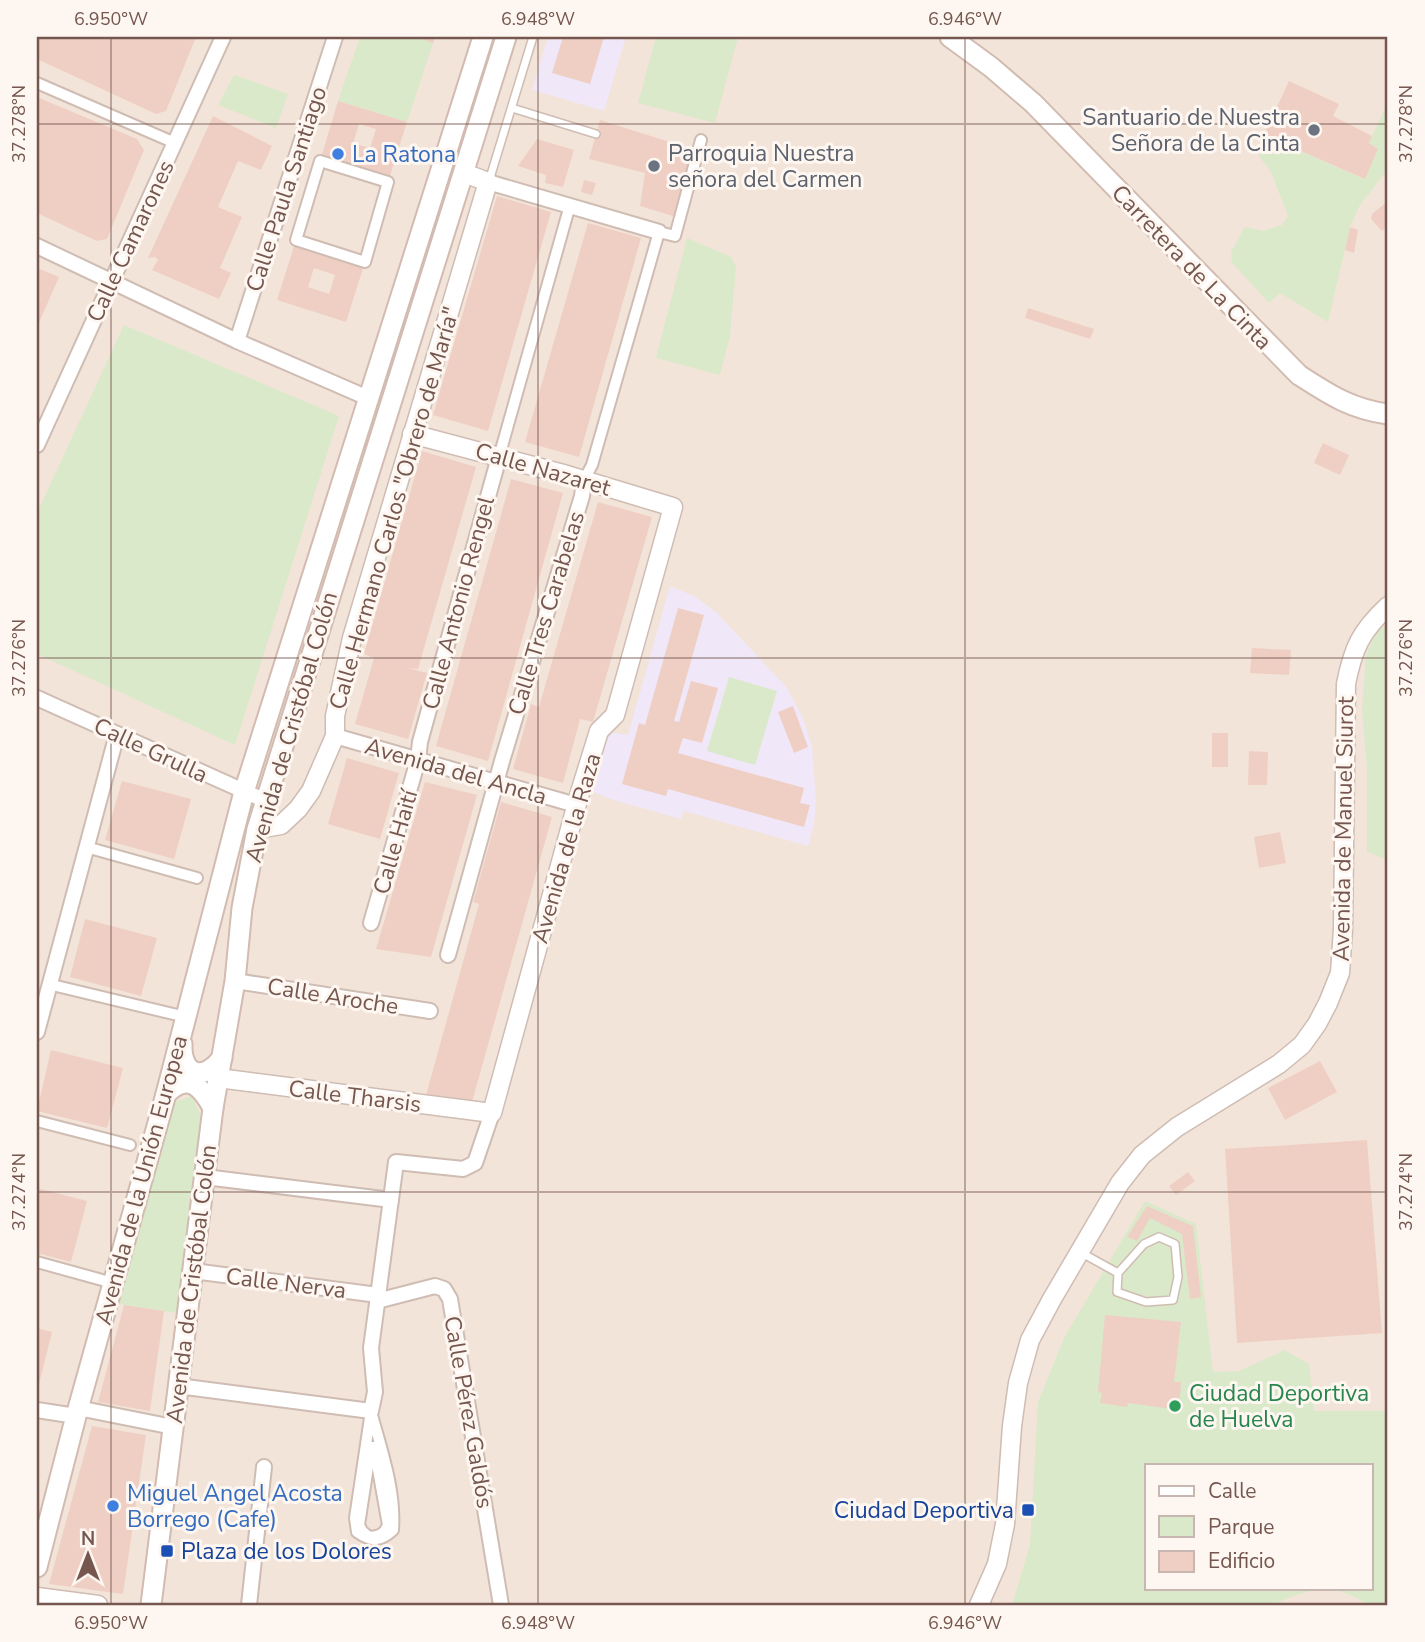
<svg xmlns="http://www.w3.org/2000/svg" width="1425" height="1642" viewBox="0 0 1425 1642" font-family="'Nunito Sans',sans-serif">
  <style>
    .residential { fill: #f3e4d9; fill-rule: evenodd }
    .education { fill: #f0e7f8 }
    .green { fill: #dae9c9; fill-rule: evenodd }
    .building { fill: #efcfc4; fill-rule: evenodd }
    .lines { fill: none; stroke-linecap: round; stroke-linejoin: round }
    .service-casing { stroke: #cfbcb3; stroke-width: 10 }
    .pedestrian-casing { stroke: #cfbcb3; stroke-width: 14 }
    .minor-casing { stroke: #cfbcb3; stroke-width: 18 }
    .tertiary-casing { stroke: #cfbcb3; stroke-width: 21 }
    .secondary-casing { stroke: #d2bbb1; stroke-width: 23 }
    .service { stroke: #fff; stroke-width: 7 }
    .pedestrian { stroke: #fff; stroke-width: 10 }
    .minor { stroke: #fff; stroke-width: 14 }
    .tertiary { stroke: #fff; stroke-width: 18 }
    .secondary { stroke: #fff; stroke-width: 19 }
    .ticks { fill: none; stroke: #75574f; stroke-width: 2; stroke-opacity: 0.45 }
    .worship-dot { fill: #6b7280; stroke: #fef7f1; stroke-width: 2.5 }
    .shop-dot { fill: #3f7fe0; stroke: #fef7f1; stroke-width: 2.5 }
    .leisure-dot { fill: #2e9e5b; stroke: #fef7f1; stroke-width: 2.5 }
    .transit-dot { fill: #1a4fb4; stroke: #fef7f1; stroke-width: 2.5 }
    .labels { text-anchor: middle; stroke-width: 6; stroke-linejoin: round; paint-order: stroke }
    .worship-label { font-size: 23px; fill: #5b616d; stroke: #fef7f1; text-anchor: end }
    .shop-label { font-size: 23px; fill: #366cbe; stroke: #fef7f1; text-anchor: start }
    .street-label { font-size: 23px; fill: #75574f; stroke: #fef7f1 }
    .leisure-label { font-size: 23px; fill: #27864d; stroke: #fef7f1; text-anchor: start }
    .transit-label { font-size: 23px; fill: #164399; stroke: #fef7f1; text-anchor: end }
    .neatline { fill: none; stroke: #75574f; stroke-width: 2.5 }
    .ticks-label { font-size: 18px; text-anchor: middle; fill: #75574f }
  </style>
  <rect width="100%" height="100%" fill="#fcf3eb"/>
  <path class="residential" d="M37 37H1388V1605H37ZM1147 1465H1371V1588H1147Z"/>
  <g class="education">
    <polygon points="548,37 626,37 604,111 532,90"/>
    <polygon points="670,586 696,597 718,614 787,688 803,718 812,746 816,801 814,825 808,846 684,811 681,819 610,799 591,791 610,732 628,735"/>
  </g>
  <g class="green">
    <polygon points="360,37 413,37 433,43 407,122 338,101"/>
    <polygon points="656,37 738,37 715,123 638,103"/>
    <polygon points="234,75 288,94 276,128 218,105"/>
    <polygon points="1386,106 1388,107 1388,169 1360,205 1350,227 1328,322 1280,293 1269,303 1232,263 1231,252 1245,227 1263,231 1282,225 1288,216 1271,172 1259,156 1264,135 1364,179 1378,149 1369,143"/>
    <polygon points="687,238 731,257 736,266 730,336 720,375 656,358"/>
    <polygon points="124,325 339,416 235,745 37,654 37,513"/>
    <polygon points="1388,624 1388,860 1367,852 1367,769 1362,710 1366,654 1377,632"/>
    <polygon points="729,677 777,691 755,765 707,751"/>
    <polygon points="192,1096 202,1118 177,1313 119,1304 174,1102"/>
    <path d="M1145 1201 1196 1224 1213 1372 1239 1371 1285 1350 1309 1364 1314 1411H1388V1605C1383 1605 1376 1606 1372 1605 1363 1603 1352 1594 1342 1592 1316 1585 1295 1595 1272 1605H1012L1030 1545 1038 1402 1064 1338ZM1147 1465H1371V1588H1147Z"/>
  </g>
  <g class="building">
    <polygon points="37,37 196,37 166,111 156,114 37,59"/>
    <polygon points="415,37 435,37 433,43"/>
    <polygon points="563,37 604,37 590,84 552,73"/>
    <polygon points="1289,81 1339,104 1333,116 1372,136 1369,143 1378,149 1365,179 1264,135"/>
    <polygon points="37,97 137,139 144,150 107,239 97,241 37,213"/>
    <path d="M338 101 407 122 388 182 320 161ZM359 124 376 129 370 148 353 143Z"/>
    <polygon points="213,116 272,146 261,170 238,161 218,207 242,217 220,268 231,273 219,299 152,270 158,260 155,257 148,258"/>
    <polygon points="600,120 695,150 676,217 640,206 645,173 589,159"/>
    <polygon points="537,139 574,150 563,187 545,183 546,175 518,166"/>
    <polygon points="584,180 596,183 592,195 581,192"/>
    <polygon points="497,196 551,212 488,431 433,415"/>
    <polygon points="1388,201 1388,226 1382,231 1371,219 1372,214"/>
    <polygon points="588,223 641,238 579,457 525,442"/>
    <polygon points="1350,227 1358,230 1354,253 1345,250"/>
    <path d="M296 240 365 262 346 322 277 300ZM314 268 335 275 329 294 308 287Z"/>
    <polygon points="37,268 59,277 37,327"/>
    <polygon points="1028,308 1094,329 1090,339 1025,318"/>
    <polygon points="1323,443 1349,455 1340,475 1314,463"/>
    <polygon points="422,451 476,467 418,669 408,668 427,673 408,739 355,724 374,658 364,654"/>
    <polygon points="511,479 563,493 488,761 436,746"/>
    <polygon points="598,502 652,517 593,722 580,719 563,783 513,769 531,704 539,707"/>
    <polygon points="678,608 704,615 674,721 679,722 691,681 718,688 702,743 683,738 678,753 804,788 800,803 810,805 804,827 668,789 666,796 622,784 639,723 645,725"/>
    <polygon points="1252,648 1291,650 1289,675 1250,673"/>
    <polygon points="793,706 808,747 794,753 778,712"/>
    <rect x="1212" y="733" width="16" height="34"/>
    <polygon points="1249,751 1268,752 1267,785 1248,785"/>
    <polygon points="347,758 399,773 380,839 328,824"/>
    <polygon points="122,781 191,799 174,859 105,840"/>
    <polygon points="425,782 477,795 431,957 376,949"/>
    <polygon points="501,802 552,817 472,1102 426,1095 479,904 473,902"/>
    <polygon points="1280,832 1286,863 1259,868 1254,837"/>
    <polygon points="85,919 157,938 141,996 70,977"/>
    <polygon points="51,1050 123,1068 107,1128 37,1111"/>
    <polygon points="1320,1061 1337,1092 1285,1120 1268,1088"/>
    <polygon points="1367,1140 1382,1333 1237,1343 1225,1149"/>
    <polygon points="1188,1172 1195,1181 1176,1195 1169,1186"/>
    <polygon points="37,1188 87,1201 71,1262 37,1253"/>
    <polygon points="1147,1206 1193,1226 1201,1297 1190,1299 1182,1234 1150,1218 1137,1241 1127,1237"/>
    <polygon points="124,1305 164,1311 150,1411 98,1402"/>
    <polygon points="1105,1315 1181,1322 1174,1382 1181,1382 1179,1410 1128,1403 1127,1407 1100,1403 1102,1393 1098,1392"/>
    <polygon points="37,1328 52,1332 38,1388 37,1388"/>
    <polygon points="92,1426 146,1435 123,1594 49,1584"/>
  </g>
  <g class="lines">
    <defs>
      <g id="service">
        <polyline points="512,108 596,134"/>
        <polyline points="489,181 533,37"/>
        <polyline points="1080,1252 1118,1273 1144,1244 1159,1237 1175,1244 1178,1277 1173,1300 1146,1302 1117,1292 1118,1273"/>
      </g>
      <g id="pedestrian">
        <polyline points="37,83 175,143"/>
        <polygon points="320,161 388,182 365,262 296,240"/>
        <polyline points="499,457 570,205"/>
        <polyline points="584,480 592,465 659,232 675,236 701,140"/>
        <polyline points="86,847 197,878"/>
        <polyline points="48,984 186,1017"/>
        <polyline points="37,1121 130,1145"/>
        <polyline points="37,1262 113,1283"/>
        <path d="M371 1411C381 1449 396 1490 393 1530 380 1542 371 1542 357 1532L355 1518Z"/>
        <path d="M371 1447H374L388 1525C384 1535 379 1536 369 1537L362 1531 359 1525Z"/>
      </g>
      <g id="minor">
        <polyline points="488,182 659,232"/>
        <polyline points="37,246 237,341 368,398"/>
        <polyline points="237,341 335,37"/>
        <polyline points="37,445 223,37"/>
        <polyline points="37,698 266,801"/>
        <polyline points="335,736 576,805"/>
        <polyline points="371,923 418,760 420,742 499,457"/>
        <polyline points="448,955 502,761 582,496 584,480"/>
        <polyline points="235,981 430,1011"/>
        <polyline points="37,1032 117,734"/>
        <polyline points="205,1177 391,1200"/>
        <polyline points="193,1271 378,1295"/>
        <polyline points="377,1301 435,1286 444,1289 450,1299 501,1605"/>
        <polyline points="178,1386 371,1411 375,1392 371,1348 396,1162 463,1169 475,1163 492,1113"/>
        <polyline points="78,1408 173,1427"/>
        <polyline points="37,1410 76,1416"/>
        <polyline points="249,1605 264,1467"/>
      </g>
      <g id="tertiary">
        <polyline points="257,829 281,825 298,809 311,791 335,736 335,716 352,638 488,182 464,173"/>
        <polyline points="218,1078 492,1113 581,789 599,731 615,715 673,507 567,475 412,434"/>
        <polyline points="37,1597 98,1605"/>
        <path d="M979 1605 997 1564 1005 1524 1012 1426 1018 1383 1030 1340 1052 1299 1120 1183 1142 1155 1177 1127 1279 1064 1302 1045 1317 1024 1328 1003 1340 973 1343 929 1346 684C1353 648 1361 631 1388 606"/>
      </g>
      <g id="secondary">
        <path d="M950 37 991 67 1033 103 1299 375C1330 395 1351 409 1388 414"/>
        <path d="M182 1044C181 1076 204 1082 222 1058"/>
        <path d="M166 1094C188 1072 201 1086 213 1108"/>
        <polyline points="37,1567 76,1416 166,1094 244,792 483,37"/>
        <polyline points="151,1605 213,1108 235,981 242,908 257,829 506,37"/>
      </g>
    </defs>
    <use href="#service" class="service-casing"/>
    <use href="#pedestrian" class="pedestrian-casing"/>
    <use href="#minor" class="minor-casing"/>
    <use href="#tertiary" class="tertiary-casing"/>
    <use href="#secondary" class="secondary-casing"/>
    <use href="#service" class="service"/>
    <use href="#pedestrian" class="pedestrian"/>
    <use href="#minor" class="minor"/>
    <use href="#tertiary" class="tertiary"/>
    <use href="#secondary" class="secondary"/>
  </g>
  <path class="ticks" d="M111 37V1605M538 37V1605M965 37V1605M37 124H1388M37 658H1388M37 1192H1388"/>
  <g class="worship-dot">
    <circle cx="1314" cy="130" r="7"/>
    <circle cx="654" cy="166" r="7"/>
  </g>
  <g class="shop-dot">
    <circle cx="338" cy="154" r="7"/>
    <circle cx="113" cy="1506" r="7"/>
  </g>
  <circle class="leisure-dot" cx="1175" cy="1406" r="7"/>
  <g class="transit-dot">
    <rect x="1021" y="1503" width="14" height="14" rx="3.5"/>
    <rect x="160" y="1544" width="14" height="14" rx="3.5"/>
  </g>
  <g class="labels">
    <g class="worship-label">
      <text x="1300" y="125">Santuario de Nuestra<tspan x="1300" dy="26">Señora de la Cinta</tspan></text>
      <text x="668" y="161" text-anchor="start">Parroquia Nuestra<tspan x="668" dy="26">señora del Carmen</tspan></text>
    </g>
    <g class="shop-label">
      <text x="352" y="162">La Ratona</text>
      <text x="127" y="1501">Miguel Angel Acosta<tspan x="127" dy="26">Borrego (Cafe)</tspan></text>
    </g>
    <g class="street-label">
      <text transform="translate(286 189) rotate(-72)" y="8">Calle Paula Santiago</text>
      <text transform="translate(130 241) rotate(-65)" y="8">Calle Camarones</text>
      <text transform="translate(1192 267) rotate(46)" y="8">Carretera de La Cinta</text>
      <text transform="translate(543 469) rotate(16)" y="8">Calle Nazaret</text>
      <text transform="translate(394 508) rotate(-74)" y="8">Calle Hermano Carlos "Obrero de María"</text>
      <text transform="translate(458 603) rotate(-75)" y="8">Calle Antonio Rengel</text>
      <text transform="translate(546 613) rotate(-73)" y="8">Calle Tres Carabelas</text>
      <text transform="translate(291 727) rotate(-74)" y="8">Avenida de Cristóbal Colón</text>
      <text transform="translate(151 750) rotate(25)" y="8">Calle Grulla</text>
      <text transform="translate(456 771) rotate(16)" y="8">Avenida del Ancla</text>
      <text transform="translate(1343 829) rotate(-89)" y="8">Avenida de Manuel Siurot</text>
      <text transform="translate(395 842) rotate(-74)" y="8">Calle Haití</text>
      <text transform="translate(566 848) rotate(-74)" y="8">Avenida de la Raza</text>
      <text transform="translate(333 996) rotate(9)" y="8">Calle Aroche</text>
      <text transform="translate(355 1096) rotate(7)" y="8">Calle Tharsis</text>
      <text transform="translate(141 1180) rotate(-75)" y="8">Avenida de la Unión Europea</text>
      <text transform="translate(286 1283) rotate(7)" y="8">Calle Nerva</text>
      <text transform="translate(191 1284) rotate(-83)" y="8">Avenida de Cristóbal Colón</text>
      <text transform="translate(469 1412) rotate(80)" y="8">Calle Pérez Galdós</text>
    </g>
    <g class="leisure-label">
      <text x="1189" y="1401">Ciudad Deportiva<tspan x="1189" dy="26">de Huelva</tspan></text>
    </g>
    <g class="transit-label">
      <text x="1014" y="1518">Ciudad Deportiva</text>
      <text x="181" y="1559" text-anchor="start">Plaza de los Dolores</text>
    </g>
  </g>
  <rect width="1425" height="1642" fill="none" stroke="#fef7f1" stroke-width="77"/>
  <rect x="1145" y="1464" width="228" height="126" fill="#fef7f1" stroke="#c7b7b0" stroke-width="2"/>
  <rect x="1159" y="1486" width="35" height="10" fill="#ffffff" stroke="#c7b7b0" stroke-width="2"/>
  <text x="1208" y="1498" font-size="21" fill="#75574f">Calle</text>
  <rect x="1159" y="1516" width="35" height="21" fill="#dae9c9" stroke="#c7b7b0" stroke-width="2"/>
  <text x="1208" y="1534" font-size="21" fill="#75574f">Parque</text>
  <rect x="1159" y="1551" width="35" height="21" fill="#efcfc4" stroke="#c7b7b0" stroke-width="2"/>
  <text x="1208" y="1568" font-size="21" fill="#75574f">Edificio</text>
  <g transform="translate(88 1555)" stroke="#fef7f1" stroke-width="5" paint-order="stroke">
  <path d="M0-5L12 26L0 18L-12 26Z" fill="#75574f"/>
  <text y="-10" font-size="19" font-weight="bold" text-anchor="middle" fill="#75574f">N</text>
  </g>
  <rect x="38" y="38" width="1348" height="1566" class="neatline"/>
  <g class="ticks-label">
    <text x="111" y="25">6.950°W</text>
    <text x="538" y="25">6.948°W</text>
    <text x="965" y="25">6.946°W</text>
    <text transform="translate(19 124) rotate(-90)" y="6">37.278°N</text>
    <text transform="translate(1406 124) rotate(-90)" y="6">37.278°N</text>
    <text transform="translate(19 658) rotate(-90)" y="6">37.276°N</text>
    <text transform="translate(1406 658) rotate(-90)" y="6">37.276°N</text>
    <text transform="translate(19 1192) rotate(-90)" y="6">37.274°N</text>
    <text transform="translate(1406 1192) rotate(-90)" y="6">37.274°N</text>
    <text x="111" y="1629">6.950°W</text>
    <text x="538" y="1629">6.948°W</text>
    <text x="965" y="1629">6.946°W</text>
  </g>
</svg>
